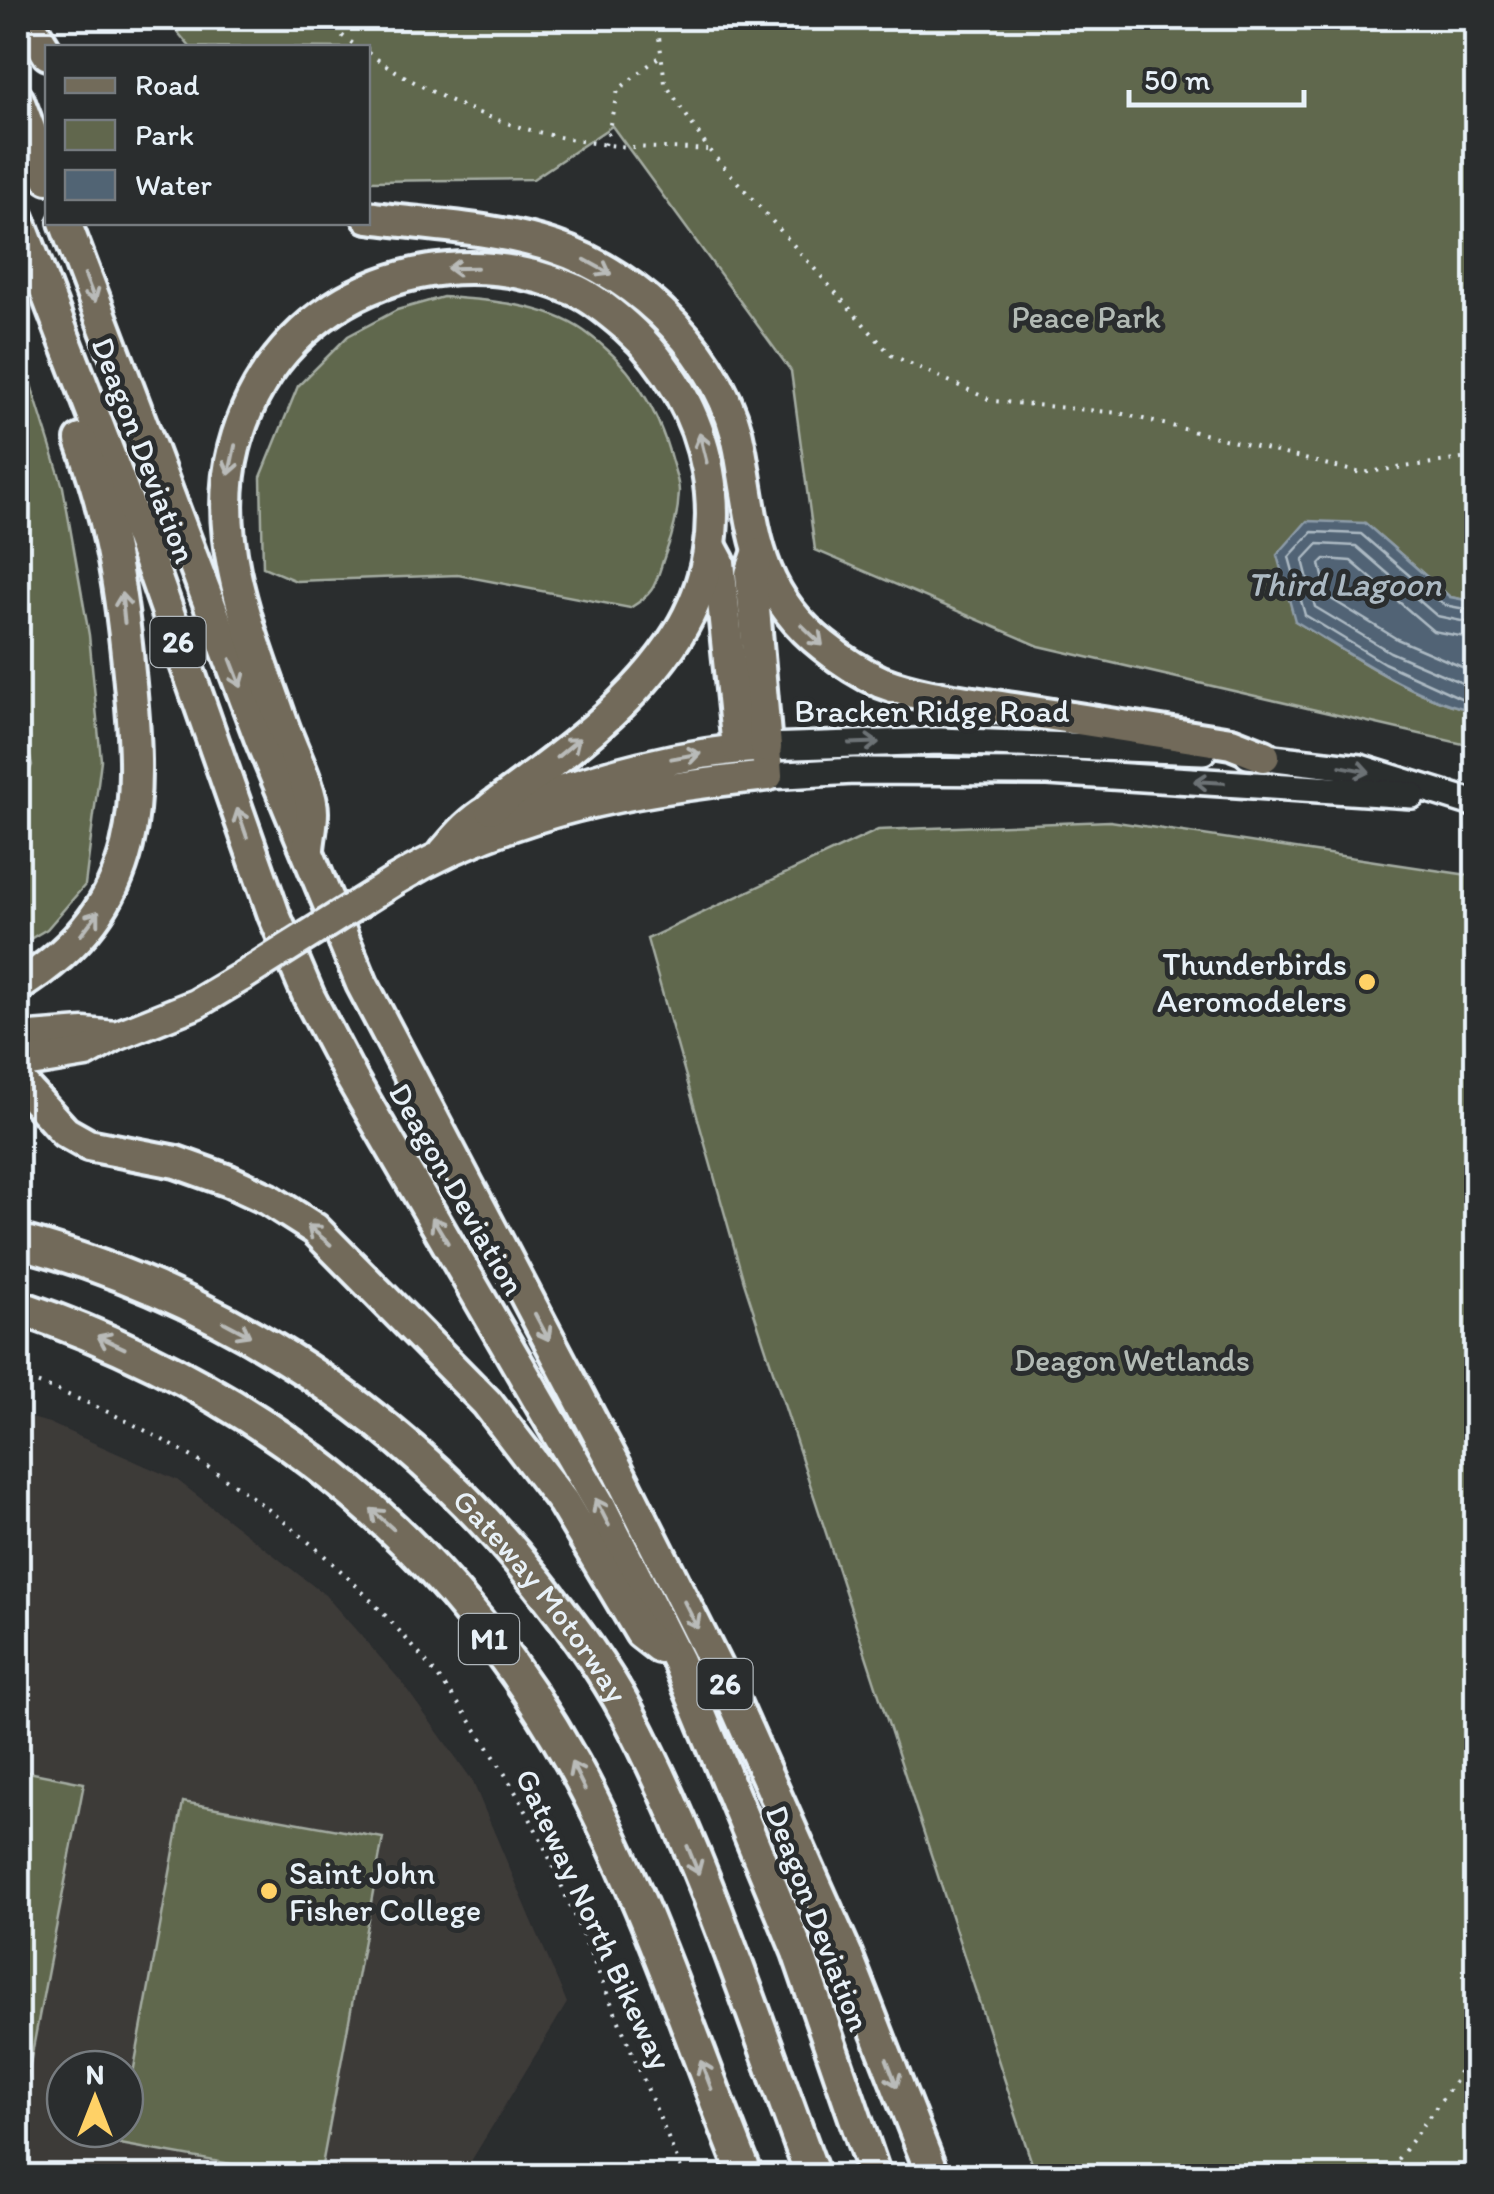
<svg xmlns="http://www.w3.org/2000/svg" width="1494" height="2194" viewBox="0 0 1494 2194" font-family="Itim,sans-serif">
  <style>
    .built { fill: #3d3a39; fill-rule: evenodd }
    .green { fill: #61674d; stroke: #a4aca2; stroke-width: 2.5 }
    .water { fill: #516474; stroke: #8d9ca9; stroke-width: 2.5 }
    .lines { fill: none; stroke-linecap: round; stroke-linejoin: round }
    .shore { stroke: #acb9c3; stroke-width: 2.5 }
    .secondary-casing { stroke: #e8f1f8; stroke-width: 32 }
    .primary-casing { stroke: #e8f1f8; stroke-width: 35 }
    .trunk-casing { stroke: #e8f1f8; stroke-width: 38 }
    .motorway-casing { stroke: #e8f1f8; stroke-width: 40 }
    .path { stroke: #e8f1f8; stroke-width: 4; stroke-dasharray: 2.5 8; stroke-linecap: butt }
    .secondary { stroke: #2a2d2e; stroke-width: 25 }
    .primary { stroke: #726b5a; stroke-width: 28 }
    .trunk { stroke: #726b5a; stroke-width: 30 }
    .motorway { stroke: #726b5a; stroke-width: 32 }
    .primary-bridge-casing { stroke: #e8f1f8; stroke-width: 35; stroke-linecap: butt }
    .primary-bridge { stroke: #726b5a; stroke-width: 28 }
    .oneway { stroke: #b9bbb9 }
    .oneway2 { stroke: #6c7275 }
    .poi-dot { fill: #ffd166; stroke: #2a2d2e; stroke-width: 4 }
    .labels { text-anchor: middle; stroke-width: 10; stroke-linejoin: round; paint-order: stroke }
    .shield { fill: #2a2d2e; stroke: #afb6bb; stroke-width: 2.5 }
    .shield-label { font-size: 30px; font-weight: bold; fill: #e8f1f8 }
    .park-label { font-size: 32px; fill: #b2bab4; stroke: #2a2d2e }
    .street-label { font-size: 32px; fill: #e8f1f8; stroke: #2a2d2e }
    .poi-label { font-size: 32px; fill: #e8f1f8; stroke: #2a2d2e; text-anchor: end }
    .water-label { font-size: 35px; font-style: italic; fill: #acb9c3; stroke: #2a2d2e }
  </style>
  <rect width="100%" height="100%" fill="#2a2d2e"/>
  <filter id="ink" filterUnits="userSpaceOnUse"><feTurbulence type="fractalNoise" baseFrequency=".01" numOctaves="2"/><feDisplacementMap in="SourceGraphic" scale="20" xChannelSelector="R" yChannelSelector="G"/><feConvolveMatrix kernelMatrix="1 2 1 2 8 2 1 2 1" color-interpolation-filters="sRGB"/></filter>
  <g filter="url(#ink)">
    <path class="built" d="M18 1414 49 1423 177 1480 325 1595 400 1680 472 1780 567 2003 462 2176H18ZM65 2069H125V2129H65Z"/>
    <g class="green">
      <path d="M166 18H1476V602L1450 597 1365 523 1295 621C1349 653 1414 700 1476 711V747L1039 646 815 550 791 371 612 126 533 179 368 181V48L190 47Z"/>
      <path d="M443 297C488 300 545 304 584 331 630 363 658 408 672 462 675 472 679 482 679 492 678 513 673 534 666 552 655 582 658 591 630 608L458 575 296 581 263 567 261 477 298 386 348 336 397 310Z"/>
      <polygon points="18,343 63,487 89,635 101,760 85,885 47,929 18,946 18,794 32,765 29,753 18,752"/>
      <polygon points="1110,821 1468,875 1476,837 1476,2176 1036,2176 744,1282 647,939 878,830"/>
      <polygon points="18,1770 84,1783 18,2126"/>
      <polygon points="183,1802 383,1838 320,2176 298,2176 120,2144"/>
    </g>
    <path class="water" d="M1307 521 1365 523 1450 597 1476 602V711C1416 700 1347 652 1295 621L1277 555Z"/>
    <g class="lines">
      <g class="shore">
        <polyline points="1476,611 1444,605 1361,534 1312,532 1289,557 1305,615 1384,663 1463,699 1476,701"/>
        <polyline points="1476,624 1437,616 1356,546 1318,544 1303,560 1315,607 1390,652 1476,689"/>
        <polyline points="1476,639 1433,631 1351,561 1325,559 1320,564 1328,597 1397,639 1476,673"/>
      </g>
      <defs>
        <g id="secondary">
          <polyline points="766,747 940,741 1203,751"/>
          <polyline points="1248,755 1360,768 1476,804"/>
          <polyline points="768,776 854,771 1048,772 1412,795"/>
        </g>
        <g id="primary">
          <path d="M396 880C511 811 637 789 768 776L766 747C680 752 599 775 518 805 508 809 497 806 488 810 470 820 456 837 443 852"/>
          <polyline points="18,1038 84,1033 116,1036"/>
          <polyline points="18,1064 86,1053 116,1036 196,1004 243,976"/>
        </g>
        <g id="trunk">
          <polyline points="26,18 48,54"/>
          <polyline points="18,100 48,178"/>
          <path d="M368 217C427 225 498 228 554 247 640 275 725 359 740 450 754 528 754 591 824 646 840 659 861 673 881 682 922 698 971 702 1014 709 1087 720 1159 732 1231 743L1264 756"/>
          <polyline points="18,218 153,570 274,915 309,997 352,1079 599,1504 678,1661 798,1952 875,2176"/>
          <polyline points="65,222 261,740 362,984 618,1471 734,1702 846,1954 933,2176"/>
          <polyline points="712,549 719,562 738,748"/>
          <polyline points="758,554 751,574 766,747"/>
          <path d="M308 849C309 837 312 824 312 812 312 789 291 749 283 726 253 638 210 542 234 448 273 296 438 229 577 291 594 299 611 313 626 326 712 402 741 533 678 634 634 705 558 759 491 808"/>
          <path d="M18 986C148 905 142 800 128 663 120 584 109 515 81 440"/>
          <polyline points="18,1080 65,1132 88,1145 176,1162 229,1181 268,1199 315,1229 487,1403 563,1502 641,1633 659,1647"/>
        </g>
        <g id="motorway">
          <path id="s1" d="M18 1241C226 1297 404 1415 538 1583 571 1625 603 1667 628 1714 703 1856 756 2025 813 2176"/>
          <path d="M18 1307C259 1389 448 1539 573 1764 644 1892 691 2040 746 2176"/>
        </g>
      </defs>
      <use href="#secondary" class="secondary-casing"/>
      <use href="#primary" class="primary-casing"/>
      <use href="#trunk" class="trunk-casing"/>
      <use href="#motorway" class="motorway-casing"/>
      <g class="path">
        <polyline points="331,18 340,34 359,48"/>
        <polyline points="664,18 659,37 665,83 709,150 891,355 993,401 1119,413 1361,473 1476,457"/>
        <polyline points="1460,18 1476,47"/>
        <path d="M368 53C441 103 512 132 600 144 635 149 672 147 707 150"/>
        <polyline points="605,145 618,90 660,56"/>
        <path d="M18 1377C240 1448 429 1622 535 1828 556 1869 572 1912 590 1953 622 2028 653 2102 684 2176"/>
        <polyline points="1385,2176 1454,2083 1476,2033"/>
      </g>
      <use href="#secondary" class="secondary"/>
      <use href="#primary" class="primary"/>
      <use href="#trunk" class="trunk"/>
      <use href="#motorway" class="motorway"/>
      <defs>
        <polyline id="primary-bridge" points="243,976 396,880"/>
      </defs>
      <use href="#primary-bridge" class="primary-bridge-casing"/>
      <use href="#primary-bridge" class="primary-bridge"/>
    </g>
    <defs><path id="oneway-shaft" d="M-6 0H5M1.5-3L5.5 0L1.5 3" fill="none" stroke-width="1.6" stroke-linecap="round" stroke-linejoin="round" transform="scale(2.5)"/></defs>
    <g class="oneway">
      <use href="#oneway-shaft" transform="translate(598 267) rotate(29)"/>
      <use href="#oneway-shaft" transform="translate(462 268) rotate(179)"/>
      <use href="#oneway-shaft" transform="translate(90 288) rotate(69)"/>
      <use href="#oneway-shaft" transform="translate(703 448) rotate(-104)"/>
      <use href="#oneway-shaft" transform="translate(232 460) rotate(102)"/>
      <use href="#oneway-shaft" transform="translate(123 608) rotate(-96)"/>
      <use href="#oneway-shaft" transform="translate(812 635) rotate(44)"/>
      <use href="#oneway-shaft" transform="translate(236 673) rotate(69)"/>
      <use href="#oneway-shaft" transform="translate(568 748) rotate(-40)"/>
      <use href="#oneway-shaft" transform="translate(686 756) rotate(-10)"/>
      <use href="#oneway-shaft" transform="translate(242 823) rotate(-109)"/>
      <use href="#oneway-shaft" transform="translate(90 923) rotate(-53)"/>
      <use href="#oneway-shaft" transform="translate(440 1230) rotate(-121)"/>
      <use href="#oneway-shaft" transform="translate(319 1235) rotate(-140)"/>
      <use href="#oneway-shaft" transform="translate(542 1327) rotate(62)"/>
      <use href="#oneway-shaft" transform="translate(237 1329) rotate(28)"/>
      <use href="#oneway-shaft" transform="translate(111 1342) rotate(-155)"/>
      <use href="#oneway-shaft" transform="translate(602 1512) rotate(-117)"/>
      <use href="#oneway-shaft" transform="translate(382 1519) rotate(-138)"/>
      <use href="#oneway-shaft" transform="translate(691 1615) rotate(63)"/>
      <use href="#oneway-shaft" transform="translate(578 1776) rotate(-116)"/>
      <use href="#oneway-shaft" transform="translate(693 1860) rotate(68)"/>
      <use href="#oneway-shaft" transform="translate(892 2073) rotate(69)"/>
      <use href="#oneway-shaft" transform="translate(706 2075) rotate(-111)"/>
    </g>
    <g class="oneway2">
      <use href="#oneway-shaft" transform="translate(864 743) rotate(-2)"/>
      <use href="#oneway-shaft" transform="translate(1355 769) rotate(11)"/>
      <use href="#oneway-shaft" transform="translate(1209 782) rotate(-177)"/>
    </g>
  </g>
  <g class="poi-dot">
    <circle cx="1367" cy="982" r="10"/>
    <circle cx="269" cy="1891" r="10"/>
  </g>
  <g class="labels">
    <g class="shield">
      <rect x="150.5" y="617" width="55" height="50" rx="8"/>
      <rect x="459" y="1614" width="60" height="50" rx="8"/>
      <rect x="697.5" y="1659" width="55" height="50" rx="8"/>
    </g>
    <g class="shield-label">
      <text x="178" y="652">26</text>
      <text x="489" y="1649">M1</text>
      <text x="725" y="1694">26</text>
    </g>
    <g class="park-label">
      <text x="1086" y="328">Peace Park</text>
      <text x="1132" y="1371">Deagon Wetlands</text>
    </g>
    <g class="street-label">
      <text transform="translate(144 450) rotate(69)" y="11">Deagon Deviation</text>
      <text x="932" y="722">Bracken Ridge Road</text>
      <text transform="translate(457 1189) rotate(60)" y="11">Deagon Deviation</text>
      <text dy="11" stroke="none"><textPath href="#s1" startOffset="645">Gateway Motorway</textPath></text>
      <text transform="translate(818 1918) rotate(69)" y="11">Deagon Deviation</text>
      <text transform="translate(594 1919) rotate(65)" y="11">Gateway North Bikeway</text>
    </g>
    <g class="poi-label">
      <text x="1347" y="975">Thunderbirds<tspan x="1347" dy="37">Aeromodelers</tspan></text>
      <text x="289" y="1884" text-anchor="start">Saint John<tspan x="289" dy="37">Fisher College</tspan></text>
    </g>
    <g class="water-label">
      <text x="1344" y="596">Third Lagoon</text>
    </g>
  </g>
  <rect width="1494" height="2194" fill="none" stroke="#2a2d2e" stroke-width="60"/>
  <rect x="30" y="30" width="1434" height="2134" fill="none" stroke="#e8f1f8" stroke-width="4" filter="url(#ink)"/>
  <rect x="45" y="45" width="325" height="180" fill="#2a2d2e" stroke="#767b7f" stroke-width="2.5"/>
  <rect x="65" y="78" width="50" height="15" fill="#726b5a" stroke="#767b7f" stroke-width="2.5"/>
  <text x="135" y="95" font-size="30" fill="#e8f1f8">Road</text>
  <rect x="65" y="120" width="50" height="30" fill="#61674d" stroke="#767b7f" stroke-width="2.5"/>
  <text x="135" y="145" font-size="30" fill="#e8f1f8">Park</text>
  <rect x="65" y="170" width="50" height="30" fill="#516474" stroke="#767b7f" stroke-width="2.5"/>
  <text x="135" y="195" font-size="30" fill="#e8f1f8">Water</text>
  <g transform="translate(95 2099)"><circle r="48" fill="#2a2d2e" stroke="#767b7f" stroke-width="2.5"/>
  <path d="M0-8L18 38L0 25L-18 38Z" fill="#ffd166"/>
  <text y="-15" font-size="28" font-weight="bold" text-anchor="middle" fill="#e8f1f8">N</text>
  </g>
  <path d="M1129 90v15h175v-15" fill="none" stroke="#e8f1f8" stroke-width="5"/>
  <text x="1144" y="90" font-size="30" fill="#e8f1f8" stroke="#2a2d2e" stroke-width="8" paint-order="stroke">50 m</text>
</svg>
